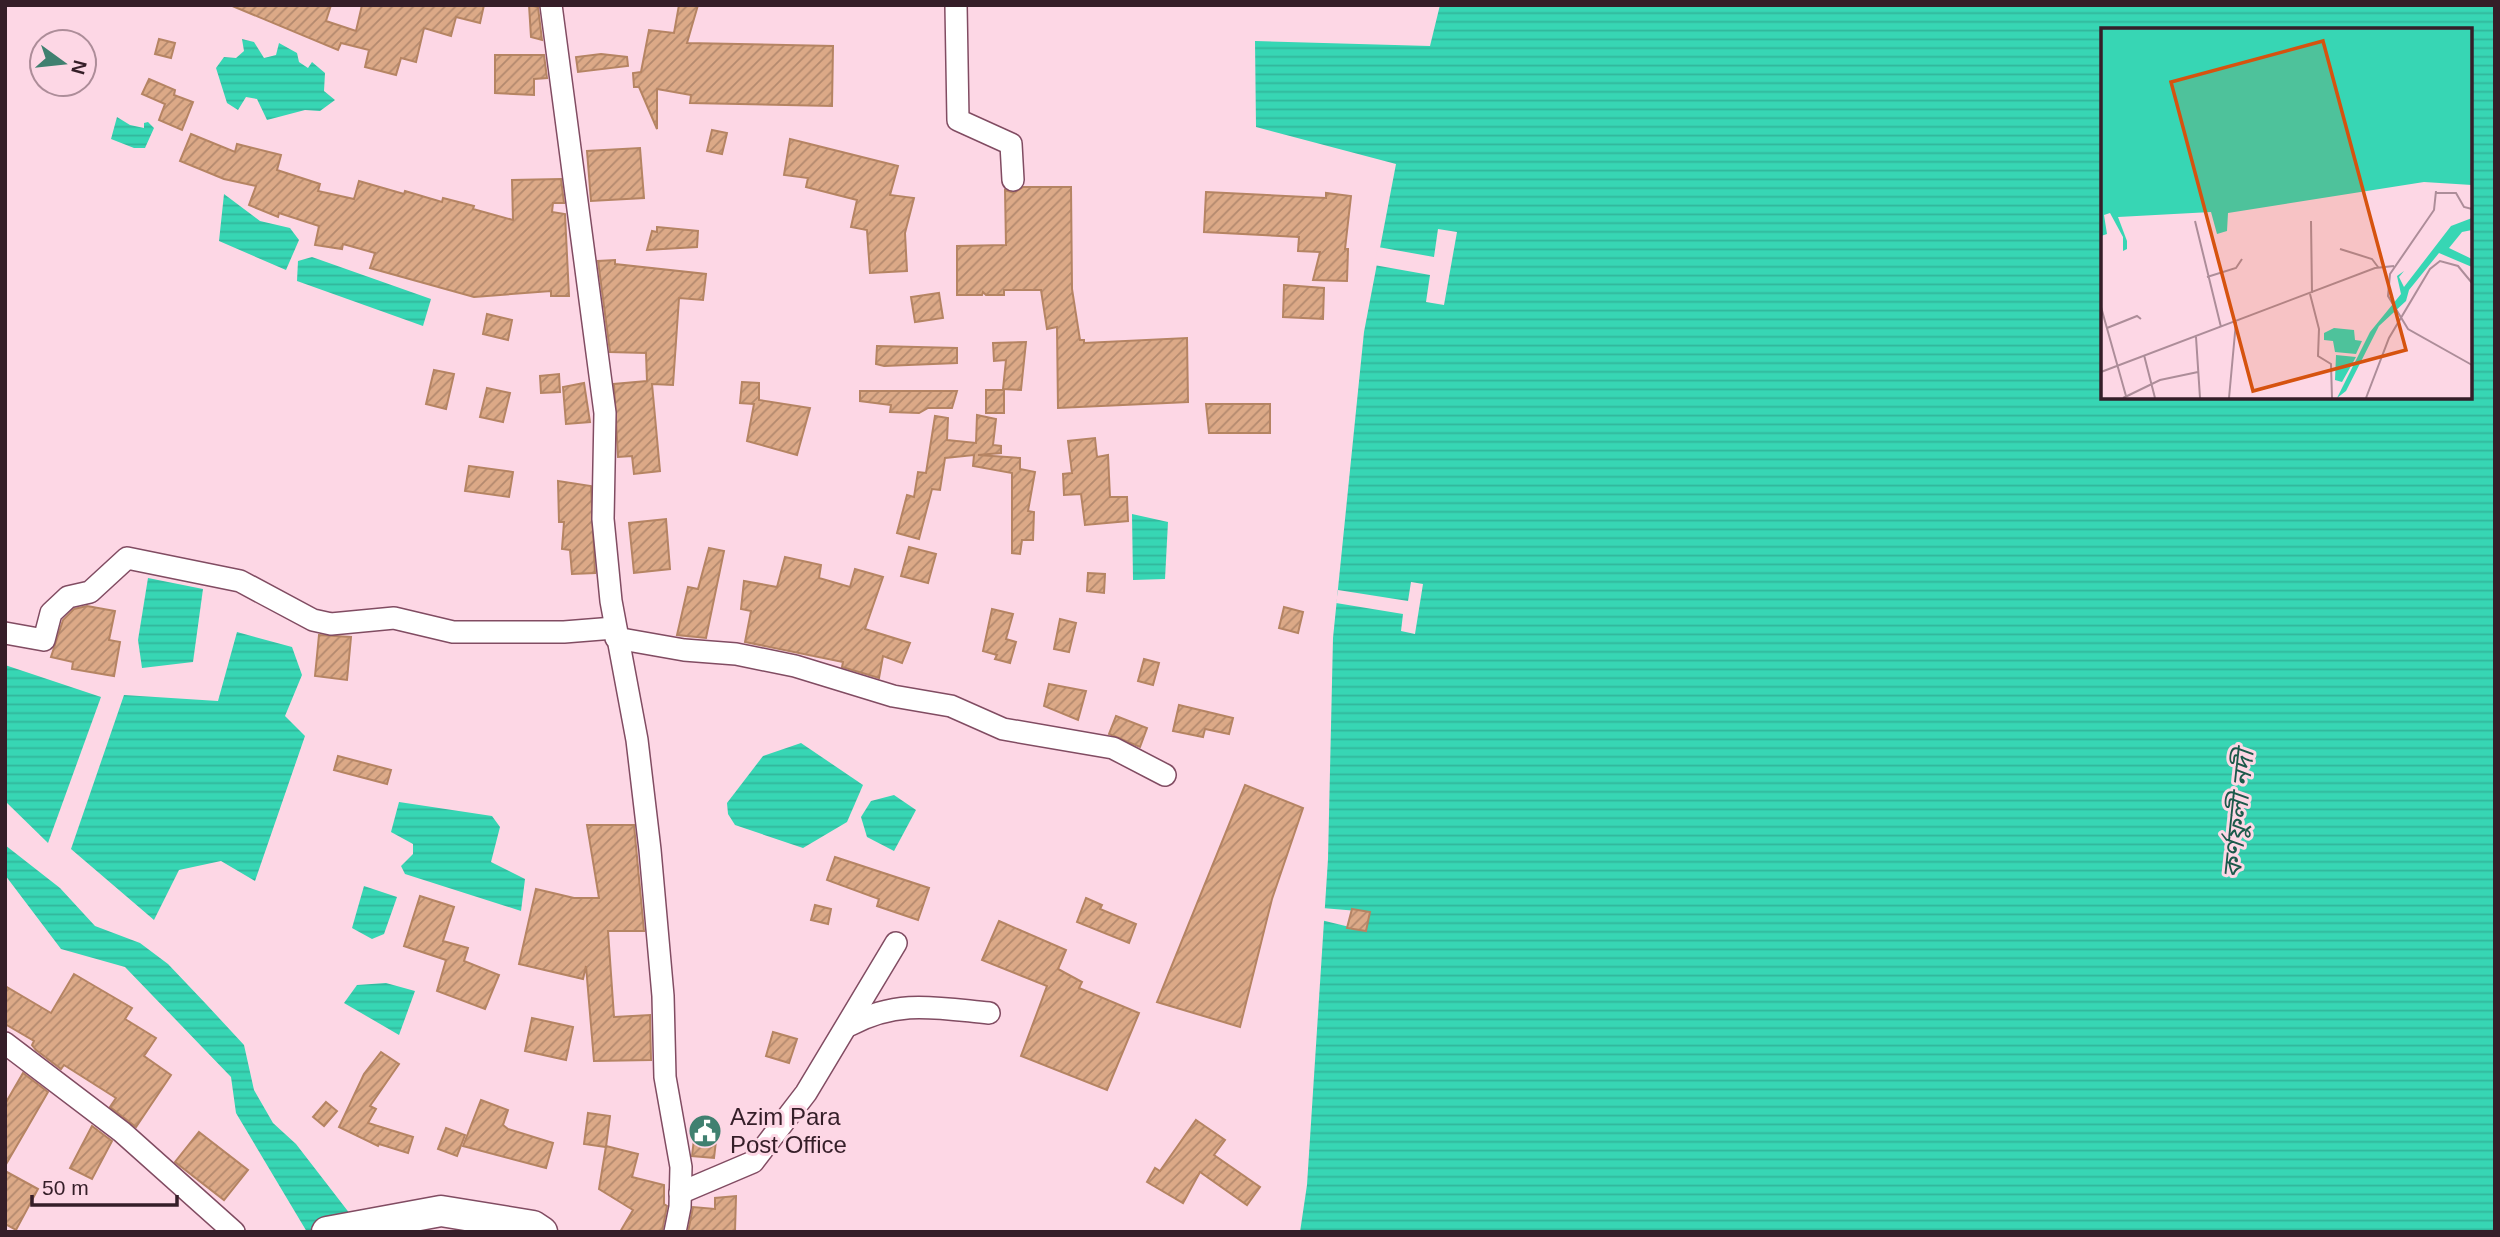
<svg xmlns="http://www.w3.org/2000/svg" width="2500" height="1237" viewBox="0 0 2500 1237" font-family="Helvetica,'Noto Sans Bengali',sans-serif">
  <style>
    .water { fill: url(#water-rules); fill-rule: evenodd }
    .pier { fill: #fdd7e5 }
    .building { fill: url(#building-hatch); stroke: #b58463; stroke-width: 2 }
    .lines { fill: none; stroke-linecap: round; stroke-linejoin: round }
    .minor-casing { stroke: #814c62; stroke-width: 24 }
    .secondary-casing { stroke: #814c62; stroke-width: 33 }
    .minor { stroke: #fff; stroke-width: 21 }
    .secondary { stroke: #fff; stroke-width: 30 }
    .labels { text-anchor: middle; stroke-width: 6; stroke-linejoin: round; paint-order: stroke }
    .poi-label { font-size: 24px; fill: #351e28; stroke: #fdd7e5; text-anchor: start }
    .water-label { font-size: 26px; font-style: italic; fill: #1b594a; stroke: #fdd7e5 }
    .inset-road { fill: none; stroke: #ad8d99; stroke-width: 2 }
    .view { fill: #d6530f; fill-opacity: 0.15; stroke: #d6530f; stroke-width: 3.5 }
    .inset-edge { fill: none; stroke: #351e28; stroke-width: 3.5 }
  </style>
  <defs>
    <pattern id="water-rules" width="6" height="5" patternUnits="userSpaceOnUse" patternTransform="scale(1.75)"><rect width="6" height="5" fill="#37d6b4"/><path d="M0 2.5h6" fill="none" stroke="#31b79b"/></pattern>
    <pattern id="building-hatch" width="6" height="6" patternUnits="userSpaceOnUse" patternTransform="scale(1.75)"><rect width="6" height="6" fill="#dca987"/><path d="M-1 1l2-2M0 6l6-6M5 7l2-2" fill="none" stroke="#b3896e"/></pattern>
  </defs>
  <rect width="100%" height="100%" fill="#fdd7e5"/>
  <g class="water">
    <path d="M1440 5H2495V1232H1300L1307 1185 1328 859 1333 638 1364 332 1396 164 1256 127 1255 41 1430 46ZM2103 30H2470V397H2103Z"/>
    <polygon points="242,39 254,42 264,58 276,55 279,43 297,53 299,62 308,68 312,62 325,73 324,91 335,100 320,111 305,110 267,120 257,99 246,97 238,110 227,103 216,68 224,57 236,58 244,51"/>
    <polygon points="117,117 130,125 144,128 144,123 148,122 154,128 145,148 134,148 111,139"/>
    <polygon points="224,194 260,221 290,228 299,240 286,270 219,241"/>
    <polygon points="312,257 431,299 423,326 297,281 298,261"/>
    <polygon points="1132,514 1168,522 1165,579 1133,580"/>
    <polygon points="148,578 203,589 193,662 142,668 138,640"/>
    <polygon points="237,632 292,647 302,675 285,716 305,736 255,881 221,861 179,870 154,920 71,849 124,695 218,701"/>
    <polygon points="5,665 101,697 48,843 5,801"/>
    <polygon points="801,743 863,785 847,822 803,848 735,825 728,814 727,803 763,756"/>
    <polygon points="894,795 916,810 894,851 867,837 861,817 871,801"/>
    <polygon points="399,802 492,816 500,827 491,862 525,879 521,911 405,874 401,866 413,854 413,844 391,832"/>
    <polygon points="5,845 60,888 95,926 140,943 168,964 206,1004 244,1045 254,1090 273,1123 296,1144 364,1232 307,1232 236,1113 231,1077 125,967 61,949 5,875"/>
    <polygon points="364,886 397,897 384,934 372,939 352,928"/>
    <polygon points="386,983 415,991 399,1035 344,1003 357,985"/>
  </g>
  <g class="pier">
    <polygon points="1438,229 1457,232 1444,305 1426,302 1430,275 1374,265 1378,247 1434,257"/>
    <polygon points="1411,582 1423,584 1415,634 1401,631 1403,614 1336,603 1338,590 1408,601"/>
    <polygon points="1322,908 1370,912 1366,931 1321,920"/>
  </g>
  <g class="building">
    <polygon points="230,5 331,5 326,21 356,31 362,5 484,5 480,23 456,17 451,36 424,28 416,62 401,58 396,75 365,67 369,50 341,43 338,50"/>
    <polygon points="529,5 538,7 542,40 531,37"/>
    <polygon points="679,5 698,5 687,43 833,46 832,106 690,103 691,95 657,89 657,129 639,87 634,87 633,73 641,72 649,30 674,33"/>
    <polygon points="159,39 175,43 171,58 155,54"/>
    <polygon points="601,54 627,57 628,66 578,72 576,57"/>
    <polygon points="495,55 544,55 547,78 534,79 534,95 495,93"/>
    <polygon points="149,79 175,90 174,95 193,102 182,130 159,120 165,104 142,94"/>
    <polygon points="712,130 727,133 722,154 707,151"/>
    <polygon points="191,134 235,152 237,144 281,155 277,170 320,184 318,191 354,199 359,181 404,194 405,191 442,202 443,198 474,206 473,209 513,220 512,180 561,179 564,203 553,203 552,212 565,214 569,296 551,296 551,291 474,297 370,268 375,253 343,244 342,249 315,245 319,226 279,213 278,217 249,205 256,186 224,179 180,161"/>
    <polygon points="790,139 898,166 890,195 914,198 905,233 907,271 870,273 867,230 851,227 857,200 806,187 808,178 784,175"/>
    <polygon points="640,148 644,198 591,201 587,151"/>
    <polygon points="1023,187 1071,187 1072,289 1080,340 1084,340 1084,343 1187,338 1188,402 1058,408 1057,327 1047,329 1041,290 1004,290 1004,295 986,295 983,292 982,295 957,295 957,246 1006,245 1005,190 1014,193"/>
    <polygon points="1206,192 1326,198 1326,193 1351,196 1345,249 1348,249 1347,281 1313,280 1320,252 1298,251 1299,237 1204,232"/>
    <polygon points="657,227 698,231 697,247 647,250 652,231 657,232"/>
    <polygon points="615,260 615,264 706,274 703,300 679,298 673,385 652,384 660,471 634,474 632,456 618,457 614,384 647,381 646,353 610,352 598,261"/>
    <polygon points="1284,285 1324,288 1323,319 1283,317"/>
    <polygon points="939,293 943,318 915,322 911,297"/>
    <polygon points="487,314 512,320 508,340 483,334"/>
    <polygon points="1026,342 1021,390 1003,389 1006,360 994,361 993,343"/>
    <polygon points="877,346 957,348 957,363 884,366 876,364"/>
    <polygon points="434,370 454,374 446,409 426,404"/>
    <polygon points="559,374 560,392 541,393 540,376"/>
    <polygon points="742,382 759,383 759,400 810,408 797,455 747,441 754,404 740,403"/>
    <polygon points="584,383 590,422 566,424 563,387"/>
    <polygon points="487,388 510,393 503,422 480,417"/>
    <rect x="986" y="390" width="18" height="23"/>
    <polygon points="860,391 957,391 952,408 928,408 919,413 890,412 891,405 860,401"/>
    <polygon points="1206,404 1270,404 1270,433 1209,433"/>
    <polygon points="977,415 996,419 993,445 1001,446 1001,453 978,455 1020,458 1020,469 1035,472 1028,511 1034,512 1033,540 1022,540 1020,554 1012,553 1012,473 973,466 974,455 945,458 940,490 932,489 919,539 897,533 907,495 914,497 918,472 926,473 935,416 948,418 947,440 976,443"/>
    <polygon points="1095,438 1097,457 1108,455 1110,497 1127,497 1128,521 1085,525 1081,494 1064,495 1063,474 1072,473 1068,441"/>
    <polygon points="469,466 513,472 509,497 465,491"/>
    <polygon points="558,481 591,486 595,573 572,574 570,550 562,549 564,522 559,522"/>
    <polygon points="666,519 670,569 634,573 629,523"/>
    <polygon points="909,547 936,554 928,583 901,576"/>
    <polygon points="709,548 724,551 706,638 677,635 688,587 698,589"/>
    <polygon points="785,557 821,565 819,578 850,587 855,569 883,577 865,629 910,643 902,663 883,656 879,678 842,667 843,662 745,642 751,611 741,609 744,581 777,587"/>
    <polygon points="1088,573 1105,574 1104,593 1087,591"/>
    <polygon points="87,606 115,611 109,640 120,642 114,676 72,669 73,662 51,657 63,620 74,609"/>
    <polygon points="1284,607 1303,612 1298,633 1279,628"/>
    <polygon points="992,609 1013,614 1006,639 1016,642 1010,663 995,659 997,655 983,651"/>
    <polygon points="1060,619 1076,623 1069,652 1054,649"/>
    <polygon points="319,635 351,637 347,680 315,676"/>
    <polygon points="1144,659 1159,663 1153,685 1138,681"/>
    <polygon points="1049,684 1086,691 1078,720 1044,706"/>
    <polygon points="1179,705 1233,718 1229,734 1205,729 1203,737 1173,731"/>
    <polygon points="1116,716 1147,728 1140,747 1109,734"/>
    <polygon points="338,756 391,770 387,784 334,770"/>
    <polygon points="1245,785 1303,808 1272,899 1240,1027 1157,1002"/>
    <polygon points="587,825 634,825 644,931 608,931 614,1017 650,1015 651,1060 594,1061 586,966 583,979 519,964 536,889 574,898 599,898"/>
    <polygon points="835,857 929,888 918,920 877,906 879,899 827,880"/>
    <polygon points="420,896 454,907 443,941 468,948 464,961 499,975 485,1009 437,991 446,960 404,946"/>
    <polygon points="1086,898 1102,905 1100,909 1136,924 1129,943 1077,922"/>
    <polygon points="815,905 831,909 828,924 811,920"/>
    <polygon points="1352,909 1370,912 1366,931 1347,928"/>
    <polygon points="999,921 1066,950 1058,969 1082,982 1079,988 1139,1013 1107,1090 1021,1056 1047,986 982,960"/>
    <polygon points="74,974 132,1008 125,1019 156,1038 144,1056 171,1075 136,1127 110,1107 116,1098 64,1065 61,1069 36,1050 32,1045 34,1041 5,1024 5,986 51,1013"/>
    <polygon points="532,1018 573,1027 566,1060 525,1051"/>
    <polygon points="773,1032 797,1039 789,1063 766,1056"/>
    <polygon points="381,1052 399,1064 370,1106 376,1109 368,1123 413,1137 408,1153 379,1144 378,1146 339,1127 364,1074"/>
    <polygon points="23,1073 48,1092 5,1166 5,1104"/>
    <polygon points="481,1100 508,1110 503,1125 508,1129 553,1143 546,1168 463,1146"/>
    <polygon points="326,1102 337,1111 324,1126 313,1117"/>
    <polygon points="588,1113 610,1116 606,1147 584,1144"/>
    <polygon points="1196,1120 1225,1140 1214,1155 1260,1187 1247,1205 1200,1172 1183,1203 1147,1182 1155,1168 1160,1171"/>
    <polygon points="92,1126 112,1141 92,1179 70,1168"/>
    <polygon points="446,1128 465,1135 457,1156 438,1149"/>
    <polygon points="199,1132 248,1170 224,1200 175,1162"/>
    <polygon points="694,1139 716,1141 714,1158 692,1156"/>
    <polygon points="606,1146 638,1154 632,1177 664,1185 664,1204 667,1206 662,1232 620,1232 633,1210 599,1189"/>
    <polygon points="5,1171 38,1189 16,1230 5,1224"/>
    <polygon points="736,1196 735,1232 688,1232 693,1207 715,1209 715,1198"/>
  </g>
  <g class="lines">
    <defs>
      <g id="minor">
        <polyline points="551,5 605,413 603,519 611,601 637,740 650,850 663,996 665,1077 681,1167 680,1207 675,1232"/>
        <polyline points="956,5 958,120 1011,144 1013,180"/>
        <polyline points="5,633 44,640 51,613 68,597 90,592 127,558 240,581 313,620 331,624 394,618 453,632 564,632 614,628"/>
        <polyline points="616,638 684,650 736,654 795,666 893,696 951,706 1003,729 1113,748 1165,775"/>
        <path d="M850 1025C898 999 937 1008 989 1013"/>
        <polyline points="5,1043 122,1132 234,1232"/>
        <polyline points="680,1193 753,1162 806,1093 896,943"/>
      </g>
      <polyline id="secondary" points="327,1232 441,1211 533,1226 542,1232"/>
    </defs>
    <use href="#minor" class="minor-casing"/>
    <use href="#secondary" class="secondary-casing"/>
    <use href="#minor" class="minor"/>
    <use href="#secondary" class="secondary"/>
  </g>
  <defs>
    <symbol id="civic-disc" viewBox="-11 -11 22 22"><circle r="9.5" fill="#408070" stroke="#fdd7e5"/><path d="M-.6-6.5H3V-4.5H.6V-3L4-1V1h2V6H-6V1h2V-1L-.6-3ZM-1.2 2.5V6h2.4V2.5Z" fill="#fff"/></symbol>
  </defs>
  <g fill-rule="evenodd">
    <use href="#civic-disc" x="686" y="1112" width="38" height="38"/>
  </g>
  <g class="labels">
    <g class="poi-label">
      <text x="730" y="1125">Azim Para<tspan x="730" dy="28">Post Office</tspan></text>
    </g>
    <g class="water-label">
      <text transform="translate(2238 814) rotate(-84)" y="9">কর্ণফুলী নদী</text>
    </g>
  </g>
  <g transform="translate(2101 28)">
    <rect width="371" height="371" fill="#fdd7e5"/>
    <path d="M0 1H371V157L323 154 127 185 126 203 116 206 110 184 17 189 26 213V221L22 223V209L9 185 3 187 6 206 0 208ZM371 190V202L361 204 348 220 371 231V239L338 225 308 262 305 273 278 298 245 363 236 370 269 304 300 266 296 248 303 243 298 249 303 259 350 198ZM233 300 253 302 254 312 261 313 255 326 234 324 232 313 223 312V305ZM235 327 255 329 241 354 234 352Z" fill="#37d6b4"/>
    <path class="inset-road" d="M335 163 333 182 289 246 287 268 307 301 371 337M335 165H355L363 179 371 181M94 193 120 299M210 193 211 265M239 221 271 231 277 239M106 249 135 240 141 231M209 266 218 301 217 328 230 336 231 370M0 279 25 368M6 300 36 288 40 291M95 309 99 370M43 327 54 370M0 344 274 240 293 238M22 370 59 352 97 344M128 370 135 294M265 370 288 310 329 241 339 233 357 238 371 255"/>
    <path class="view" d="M222 13 305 322 152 363 70 54Z"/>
    <rect width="371" height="371" class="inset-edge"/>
  </g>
  <rect width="2500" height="1237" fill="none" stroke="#351e28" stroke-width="14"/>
  <g transform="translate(63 63) rotate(105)"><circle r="33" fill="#fdd7e5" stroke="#ad8d99" stroke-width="2"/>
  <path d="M0-5L12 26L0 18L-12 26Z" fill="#408070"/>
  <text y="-10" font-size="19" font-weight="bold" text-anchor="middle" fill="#351e28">N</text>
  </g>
  <path d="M32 1195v10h145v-10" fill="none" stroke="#351e28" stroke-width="3.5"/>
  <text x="42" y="1195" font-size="21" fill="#351e28" stroke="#fdd7e5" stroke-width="5" paint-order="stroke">50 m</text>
</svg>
